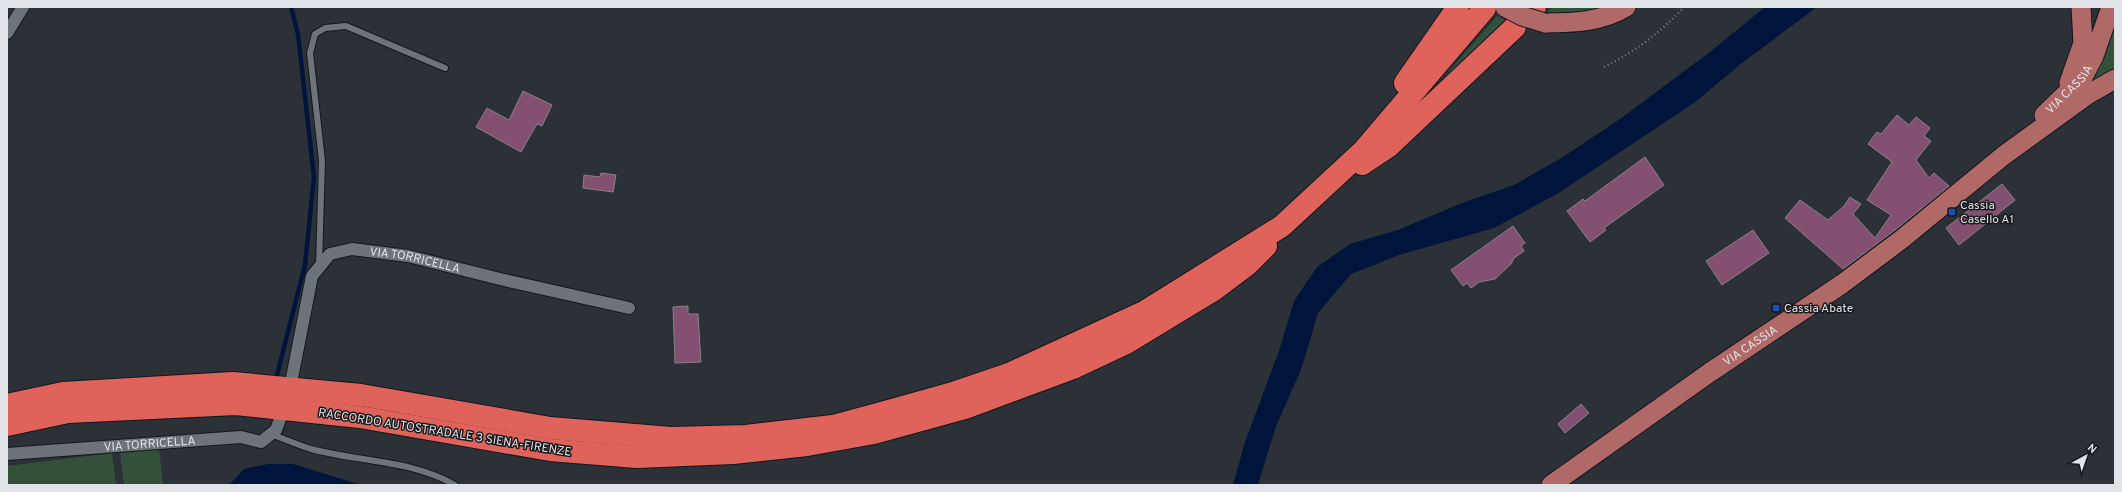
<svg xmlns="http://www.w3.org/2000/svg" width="2122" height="492" viewBox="0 0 2122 492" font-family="Overpass,sans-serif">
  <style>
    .green { fill: #33513a }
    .water { fill: #00153c }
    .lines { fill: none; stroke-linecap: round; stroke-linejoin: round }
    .stream { stroke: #00153c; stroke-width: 4.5 }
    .building { fill: #835071; stroke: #8a8086 }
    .service-casing { stroke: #13181e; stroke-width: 8 }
    .minor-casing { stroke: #13181e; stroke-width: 14 }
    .primary-casing { stroke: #13181e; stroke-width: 21 }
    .motorway-casing { stroke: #13181e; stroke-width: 24 }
    .path { stroke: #787d82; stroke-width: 2.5; stroke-dasharray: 1 3; stroke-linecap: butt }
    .service { stroke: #6c737a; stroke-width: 6 }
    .minor { stroke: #6c737a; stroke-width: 12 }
    .primary { stroke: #b16967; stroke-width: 19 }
    .motorway { stroke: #df635b; stroke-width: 22 }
    .primary-bridge-casing { stroke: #13181e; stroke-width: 21; stroke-linecap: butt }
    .primary-bridge { stroke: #b16967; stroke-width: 19 }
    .transit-dot { fill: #1a4fb4; stroke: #16181b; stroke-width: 1.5 }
    .labels { text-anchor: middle; stroke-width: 3; stroke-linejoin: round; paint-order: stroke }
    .street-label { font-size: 12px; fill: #e0e4e8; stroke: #16181b }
    .poi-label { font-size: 12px; fill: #e0e4e8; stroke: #16181b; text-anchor: start }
  </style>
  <rect width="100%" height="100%" fill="#2b3137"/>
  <g class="green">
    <polygon points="1552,7 1603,7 1583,12 1546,14"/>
    <polygon points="1497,16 1511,23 1444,85 1440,82"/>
    <polygon points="2115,20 2115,72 2072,96 2099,65 2108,48"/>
    <polygon points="159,448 163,485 124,485 120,453"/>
    <polygon points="112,453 116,485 7,485 7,466"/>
  </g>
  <g class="water">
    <polygon points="1765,7 1817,7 1742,63 1694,103 1557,194 1494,228 1399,255 1351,274 1318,313 1301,370 1276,426 1258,485 1233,485 1245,442 1279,351 1294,301 1317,267 1350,244 1398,230 1462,203 1514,185 1563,157 1620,119 1710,52"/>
    <polygon points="268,464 293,464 361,485 229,485 244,469"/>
  </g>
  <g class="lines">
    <polyline class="stream" points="277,375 305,265 314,177 298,34 291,7"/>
  </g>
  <g class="building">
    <polygon points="523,91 552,105 542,126 537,124 521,152 476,127 487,108 509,120"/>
    <polygon points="1897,115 1909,125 1916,117 1930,128 1924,136 1931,141 1916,160 1929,178 1934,173 1949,186 1895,230 1843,269 1785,218 1800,200 1828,220 1844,206 1850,197 1861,204 1853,214 1875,238 1891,215 1867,200 1892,162 1868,144 1877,132 1881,134"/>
    <polygon points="1645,157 1664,185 1604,228 1606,230 1590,242 1567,211 1583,199 1585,201"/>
    <polygon points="601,173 616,175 613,192 583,188 584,175 600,177"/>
    <polygon points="2002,184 2015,200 1959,245 1946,228"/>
    <polygon points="1513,226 1525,243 1521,246 1524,251 1514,258 1511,264 1495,279 1479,282 1471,288 1467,283 1463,286 1451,270"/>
    <polygon points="1753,230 1769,253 1722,285 1706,261"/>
    <polygon points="688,306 688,314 698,314 701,362 675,363 673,307"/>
    <polygon points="1581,404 1589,413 1565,433 1558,424"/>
  </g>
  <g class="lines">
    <defs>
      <g id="service">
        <polyline points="319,265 322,161 310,53 315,34 325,28 346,26 445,68"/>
        <path d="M271 434C284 439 298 445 311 449 359 462 412 460 455 485"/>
      </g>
      <g id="minor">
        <polyline points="7,33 23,7"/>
        <path id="s1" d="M292 378 312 276 330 254 352 249 408 256 500 279 629 308"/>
        <path id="s2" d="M7 454 241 437 261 442 276 430 280 419"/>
      </g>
      <g id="primary">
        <path d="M1545 23C1573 23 1602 22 1626 7"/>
        <polyline points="2069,83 2083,43 2081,7"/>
        <path id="s3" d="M2044 115 2083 77 2094 56 2111 7"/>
        <path id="s4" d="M1551 485 1709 373 1842 284 1902 239 2003 156 2087 95 2115 79"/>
      </g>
      <g id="motorway">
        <polyline points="1534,8 1535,7"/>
        <polyline points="1405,83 1458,7"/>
        <polyline points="1362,164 1389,146 1515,27"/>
        <polyline points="7,405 63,393 233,383 361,395 550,428 671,438 746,436 833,426 892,410 956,392 1009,374 1144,312 1282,226 1364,150 1485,8"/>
        <polyline points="7,425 68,412 236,404 360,417 550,450 637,457 733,453 807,445 874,433 965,408 1073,368 1126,343 1215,289 1247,265 1266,246"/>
      </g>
    </defs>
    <use href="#service" class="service-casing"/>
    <use href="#minor" class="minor-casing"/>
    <use href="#primary" class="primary-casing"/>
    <use href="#motorway" class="motorway-casing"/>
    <path class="path" d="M1604 67C1636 51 1660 33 1684 7"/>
    <use href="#service" class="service"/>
    <use href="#minor" class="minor"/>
    <use href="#primary" class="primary"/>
    <use href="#motorway" class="motorway"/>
    <defs>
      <polyline id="primary-bridge" points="1505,7 1522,16 1545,23"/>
    </defs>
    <use href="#primary-bridge" class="primary-bridge-casing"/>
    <use href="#primary-bridge" class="primary-bridge"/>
  </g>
  <g class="transit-dot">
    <rect x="1948" y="208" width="8" height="8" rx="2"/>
    <rect x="1772" y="304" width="8" height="8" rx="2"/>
  </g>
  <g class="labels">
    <g class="street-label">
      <text dy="4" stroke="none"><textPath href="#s3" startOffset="36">VIA CASSIA</textPath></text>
      <text dy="4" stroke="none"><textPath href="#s1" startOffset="219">VIA TORRICELLA</textPath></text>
      <text dy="4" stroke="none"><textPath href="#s4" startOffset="243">VIA CASSIA</textPath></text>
      <text transform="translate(445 432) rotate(9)" y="4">RACCORDO AUTOSTRADALE 3 SIENA-FIRENZE</text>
      <text dy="4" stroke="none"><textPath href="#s2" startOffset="143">VIA TORRICELLA</textPath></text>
    </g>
    <g class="poi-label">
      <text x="1960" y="209">Cassia<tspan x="1960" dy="14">Casello A1</tspan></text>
      <text x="1784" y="312">Cassia Abate</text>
    </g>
  </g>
  <rect width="2122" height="492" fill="none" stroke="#e0e4e8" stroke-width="16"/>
  <g transform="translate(2086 456) rotate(40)" stroke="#16181b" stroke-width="3" paint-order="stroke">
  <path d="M0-3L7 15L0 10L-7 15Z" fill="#e0e4e8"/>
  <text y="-6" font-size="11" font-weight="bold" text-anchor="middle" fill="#e0e4e8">N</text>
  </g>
</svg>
